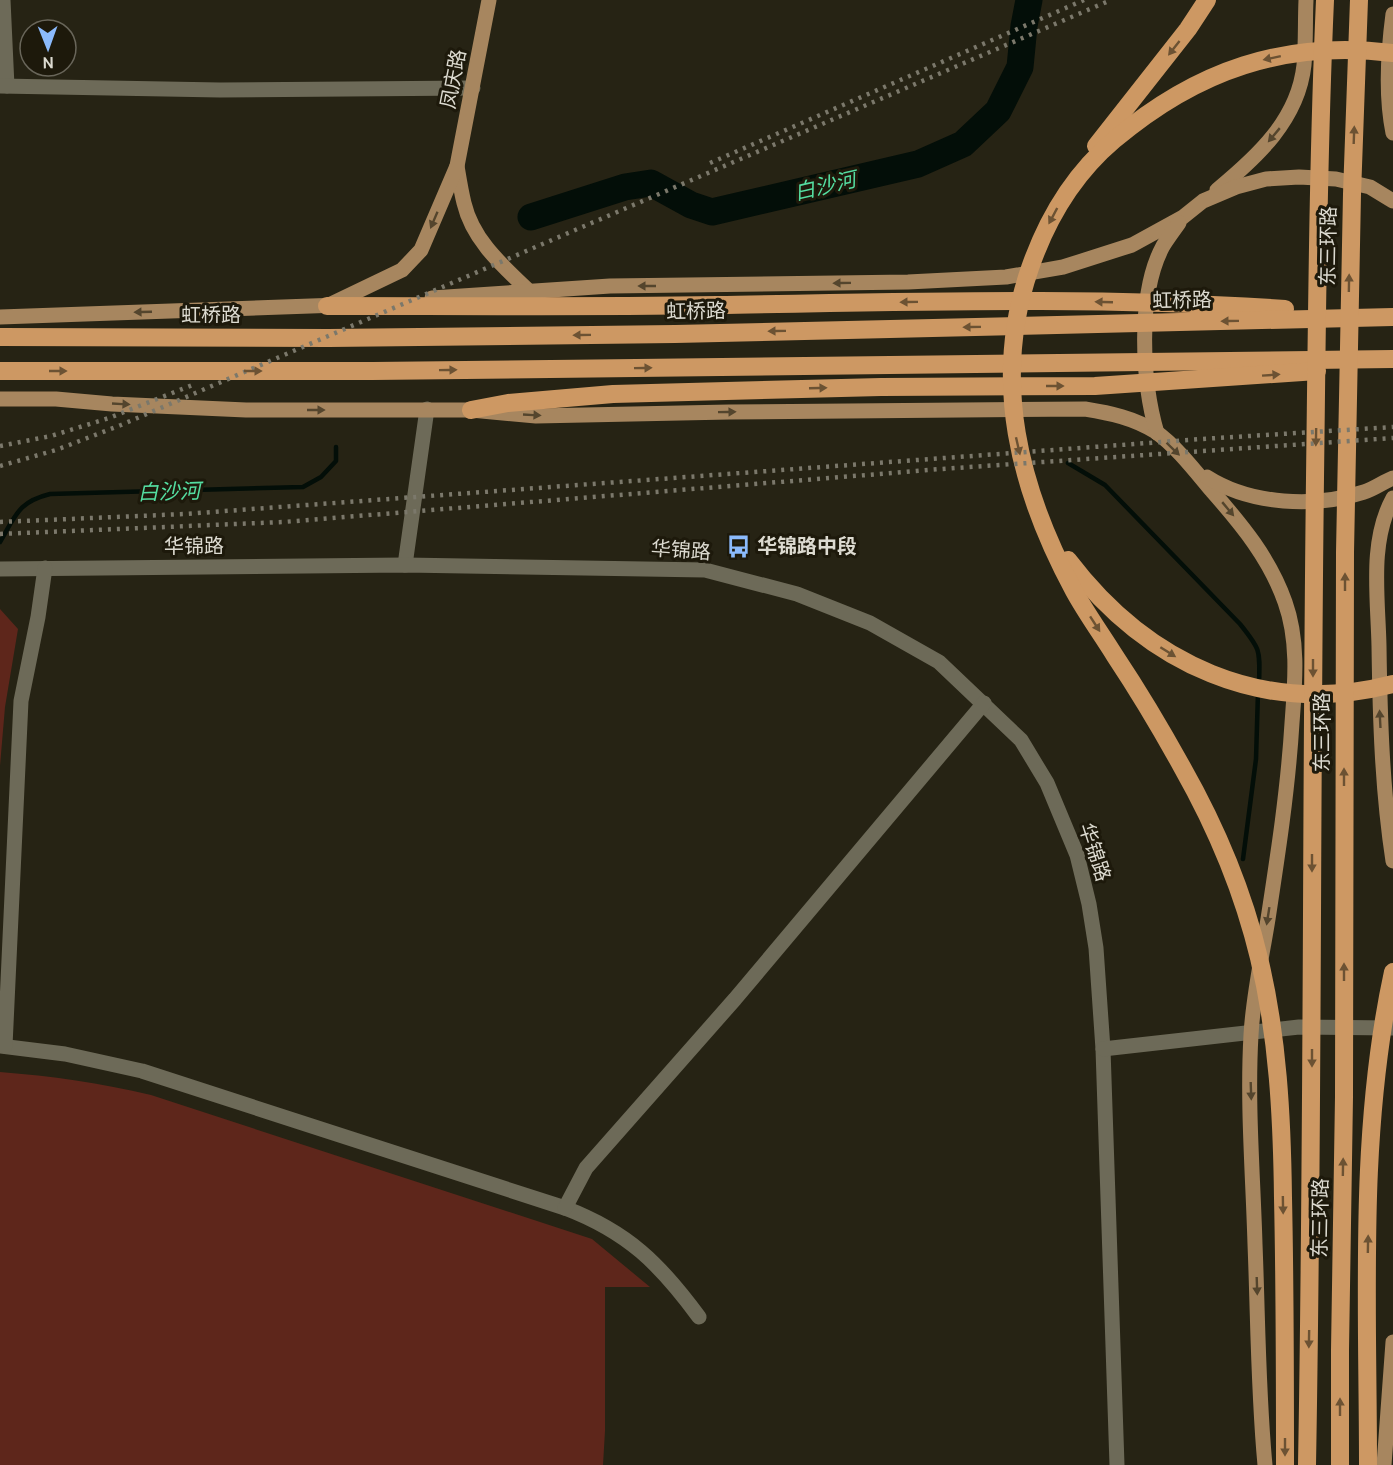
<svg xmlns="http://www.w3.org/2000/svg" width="1393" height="1465" viewBox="0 0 1393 1465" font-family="Cabin,'Noto Sans SC',sans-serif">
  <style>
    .green { fill: #5e261b }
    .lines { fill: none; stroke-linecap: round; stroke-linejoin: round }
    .stream { stroke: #030e08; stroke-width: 4.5 }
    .river { stroke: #030e08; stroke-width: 27 }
    .minor { stroke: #6d6a58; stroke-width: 15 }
    .major { stroke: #a7865f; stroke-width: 15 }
    .highway { stroke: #cd9863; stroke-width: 18 }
    .rail { stroke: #7b786b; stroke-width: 4.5; stroke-dasharray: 3 6; stroke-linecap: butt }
    .oneway { fill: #6c5233 }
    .oneway2 { fill: #54452d }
    .labels { text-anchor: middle; stroke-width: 6; stroke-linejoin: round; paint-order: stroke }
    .street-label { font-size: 20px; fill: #dcdad0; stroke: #1d190b }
    .poi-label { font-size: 20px; font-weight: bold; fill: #dcdad0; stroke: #1d190b; text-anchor: start }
    .water-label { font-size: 21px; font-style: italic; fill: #54dda1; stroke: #1d190b }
  </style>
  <rect width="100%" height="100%" fill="#262314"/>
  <g class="green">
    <polygon points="0,609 18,629 5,707 0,766"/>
    <path d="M0 1072C51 1076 101 1083 151 1095L592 1239 650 1287H605V1431L603 1465H0Z"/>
  </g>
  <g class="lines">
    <g class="stream">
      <path d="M1068 463 1105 485 1240 624C1261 650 1260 650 1259 684"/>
      <path d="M0 542C16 515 18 502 50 494L303 487 321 477 336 461V447"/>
      <polyline points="1243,859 1256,759 1258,692"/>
    </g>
    <polyline class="river" points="531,217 625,187 651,183 691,205 712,212 918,164 963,144 998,111 1020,67 1024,26 1029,0"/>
    <g class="minor">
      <polyline points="3,0 7,86"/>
      <polyline points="0,86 220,90 473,88"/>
      <polyline points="405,565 427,409"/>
      <polyline points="0,569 405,565 705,570 797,594 870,623 939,662 1021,740 1047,783 1077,855 1089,904 1096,948 1103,1049 1117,1465"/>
      <path d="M0 1046 65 1054 142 1071 565 1208C628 1232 660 1264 699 1317"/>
      <polyline points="5,1046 21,701 38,617 45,568"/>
      <polyline points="1103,1049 1299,1027 1393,1028"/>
      <polyline points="565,1208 586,1168 735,999 984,703"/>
    </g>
    <g class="major">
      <path d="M1393 14C1388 52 1385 94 1393 133"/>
      <path d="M457 166C459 178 461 191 464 203 473 241 503 266 530 292L536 293"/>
      <path d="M1217 190C1257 157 1298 120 1304 65 1306 43 1305 21 1306 0"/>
      <polyline points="432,298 610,286 908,282 1006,277 1063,267 1132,245 1183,217 1203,201 1236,187 1266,179 1299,177 1336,179 1370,187 1393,201"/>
      <polyline points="329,305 402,270 421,250 457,166 489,0"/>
      <polyline points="0,317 339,305"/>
      <path d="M0 399H56L112 404 246 410H471L536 416 729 412 1085 409C1110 413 1134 418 1156 432 1176 446 1196 472 1212 491 1242 525 1270 559 1285 602 1299 641 1295 683 1292 723 1288 789 1278 854 1268 919 1262 957 1253 996 1251 1035 1247 1104 1253 1175 1255 1244 1258 1318 1258 1392 1265 1465"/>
      <path d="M1157 433C1142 382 1137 294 1163 246 1168 238 1174 230 1179 223"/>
      <path d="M1207 477C1251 505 1315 508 1364 492 1374 489 1383 482 1393 478"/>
      <path d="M1393 498C1369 542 1378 597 1379 646 1380 718 1382 789 1393 861"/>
      <polyline points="1384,1465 1393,1342"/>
    </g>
    <g class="highway">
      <polyline points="1096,146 1188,29 1207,0"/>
      <path d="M327 306C457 306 587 307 717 305 907 302 1096 296 1285 309"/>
      <polyline points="0,337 329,338 675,334 1393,317"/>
      <polyline points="0,371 373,371 1393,359"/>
      <polyline points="471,410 508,403 613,394 881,387 1095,386 1317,371"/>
      <path d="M1068 560C1147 664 1263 718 1393 684"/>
      <path d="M1285 1465C1285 1376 1285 1287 1283 1198 1282 1117 1278 1037 1259 958 1243 891 1216 827 1182 767 1161 729 1139 692 1115 656 1102 635 1086 613 1074 591 1019 489 991 380 1030 268 1047 219 1075 173 1114 140 1197 70 1284 40 1393 53"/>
      <path d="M1307 1465C1313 1136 1311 807 1315 478 1317 319 1318 159 1325 0"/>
      <polyline points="1340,1465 1340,1350 1344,1097 1345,552 1352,194 1359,0"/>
      <path d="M1368 1465C1368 1301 1358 1133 1393 972"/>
    </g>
    <g class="rail">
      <polyline points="710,163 1084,0"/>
      <polyline points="0,446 51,436 109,418 195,384"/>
      <polyline points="0,466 56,450 121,425 1111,0"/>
      <polyline points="0,522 185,514 1202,439 1393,427"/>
      <polyline points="0,534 283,522 941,469 1393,438"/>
    </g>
  </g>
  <defs><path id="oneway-solid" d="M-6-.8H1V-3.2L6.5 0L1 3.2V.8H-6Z" transform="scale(1.5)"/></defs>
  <g class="oneway">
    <use href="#oneway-solid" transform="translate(1174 48) rotate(128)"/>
    <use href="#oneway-solid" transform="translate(1272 58) rotate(168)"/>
    <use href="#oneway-solid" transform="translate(1354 135) rotate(-88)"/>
    <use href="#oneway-solid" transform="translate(1053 216) rotate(118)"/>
    <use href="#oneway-solid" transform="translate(1349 283) rotate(-89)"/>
    <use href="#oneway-solid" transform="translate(909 302) rotate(179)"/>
    <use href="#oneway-solid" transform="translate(1104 302) rotate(-178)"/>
    <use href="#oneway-solid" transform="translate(1230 321) rotate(179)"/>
    <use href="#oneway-solid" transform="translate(972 327) rotate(179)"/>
    <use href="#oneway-solid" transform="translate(777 331) rotate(179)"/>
    <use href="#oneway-solid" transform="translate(582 335) rotate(179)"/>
    <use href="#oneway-solid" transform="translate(643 368) rotate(-1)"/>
    <use href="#oneway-solid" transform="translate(448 370) rotate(-1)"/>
    <use href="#oneway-solid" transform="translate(58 371)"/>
    <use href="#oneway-solid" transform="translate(253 371)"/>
    <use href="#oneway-solid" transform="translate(1271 375) rotate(-4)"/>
    <use href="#oneway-solid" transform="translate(1055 386)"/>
    <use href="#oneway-solid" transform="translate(818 388) rotate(-2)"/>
    <use href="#oneway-solid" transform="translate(1316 437) rotate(91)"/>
    <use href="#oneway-solid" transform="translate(1018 446) rotate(77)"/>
    <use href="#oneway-solid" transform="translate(1345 582) rotate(-90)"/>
    <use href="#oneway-solid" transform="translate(1095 624) rotate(57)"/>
    <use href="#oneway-solid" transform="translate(1168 652) rotate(32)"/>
    <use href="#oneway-solid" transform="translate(1313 668) rotate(90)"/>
    <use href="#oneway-solid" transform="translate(1344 777) rotate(-90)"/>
    <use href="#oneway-solid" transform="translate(1312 863) rotate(90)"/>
    <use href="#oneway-solid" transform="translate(1344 972) rotate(-90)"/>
    <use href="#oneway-solid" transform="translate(1312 1058) rotate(90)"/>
    <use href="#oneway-solid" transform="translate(1343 1167) rotate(-89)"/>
    <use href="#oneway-solid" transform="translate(1283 1205) rotate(89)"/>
    <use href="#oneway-solid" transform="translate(1368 1244) rotate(-89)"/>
    <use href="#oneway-solid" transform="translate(1309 1339) rotate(91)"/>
    <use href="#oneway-solid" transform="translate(1340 1407) rotate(-90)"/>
    <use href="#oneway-solid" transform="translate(1285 1447) rotate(90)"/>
  </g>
  <g class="oneway2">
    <use href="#oneway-solid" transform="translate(1274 135) rotate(130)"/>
    <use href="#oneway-solid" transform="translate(434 220) rotate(113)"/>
    <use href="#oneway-solid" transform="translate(842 283) rotate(179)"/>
    <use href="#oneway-solid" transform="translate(647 286) rotate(180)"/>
    <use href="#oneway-solid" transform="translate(143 312) rotate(178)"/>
    <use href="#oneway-solid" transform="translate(121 404) rotate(3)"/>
    <use href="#oneway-solid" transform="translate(316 410)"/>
    <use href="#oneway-solid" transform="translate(727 412) rotate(-1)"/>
    <use href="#oneway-solid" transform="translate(532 415) rotate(3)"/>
    <use href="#oneway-solid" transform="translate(1173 449) rotate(44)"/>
    <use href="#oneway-solid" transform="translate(1228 509) rotate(50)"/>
    <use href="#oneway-solid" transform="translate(1380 719) rotate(-93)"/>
    <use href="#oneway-solid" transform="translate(1268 916) rotate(99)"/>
    <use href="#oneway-solid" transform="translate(1251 1091) rotate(88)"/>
    <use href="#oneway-solid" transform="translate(1257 1286) rotate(88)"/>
  </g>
  <defs>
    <symbol id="bus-bare" viewBox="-9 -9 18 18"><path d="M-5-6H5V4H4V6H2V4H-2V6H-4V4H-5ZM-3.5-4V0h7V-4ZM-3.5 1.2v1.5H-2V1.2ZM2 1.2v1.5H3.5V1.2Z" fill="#8bbafc" stroke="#1d190b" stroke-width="2.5" paint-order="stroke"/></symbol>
  </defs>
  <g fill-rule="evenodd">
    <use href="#bus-bare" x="722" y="530" width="33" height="33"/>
  </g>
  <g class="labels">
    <g class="street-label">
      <text transform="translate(453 79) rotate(-79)" y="7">凤庆路</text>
      <text transform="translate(1328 246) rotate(-89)" y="7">东三环路</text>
      <text transform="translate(1182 300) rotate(-1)" y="7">虹桥路</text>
      <text transform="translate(696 311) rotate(-1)" y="7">虹桥路</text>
      <text x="211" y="322">虹桥路</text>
      <text x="194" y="553">华锦路</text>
      <text transform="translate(681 550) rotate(4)" y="7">华锦路</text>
      <text transform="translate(1322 732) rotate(-90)" y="7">东三环路</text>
      <text transform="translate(1095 852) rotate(72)" y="7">华锦路</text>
      <text transform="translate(1320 1218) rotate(-89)" y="7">东三环路</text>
    </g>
    <g class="poi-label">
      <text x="757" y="553">华锦路中段</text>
    </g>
    <g class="water-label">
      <text transform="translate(825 186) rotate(-13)" y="7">白沙河</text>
      <text transform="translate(169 492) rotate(-2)" y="7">白沙河</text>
    </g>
  </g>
  <g transform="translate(48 48) rotate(179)"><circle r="28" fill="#1d190b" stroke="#69665a" stroke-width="1.5"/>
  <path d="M0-4.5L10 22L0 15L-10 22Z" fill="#8bbafc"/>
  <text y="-9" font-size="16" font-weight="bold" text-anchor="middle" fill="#dcdad0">N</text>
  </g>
</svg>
